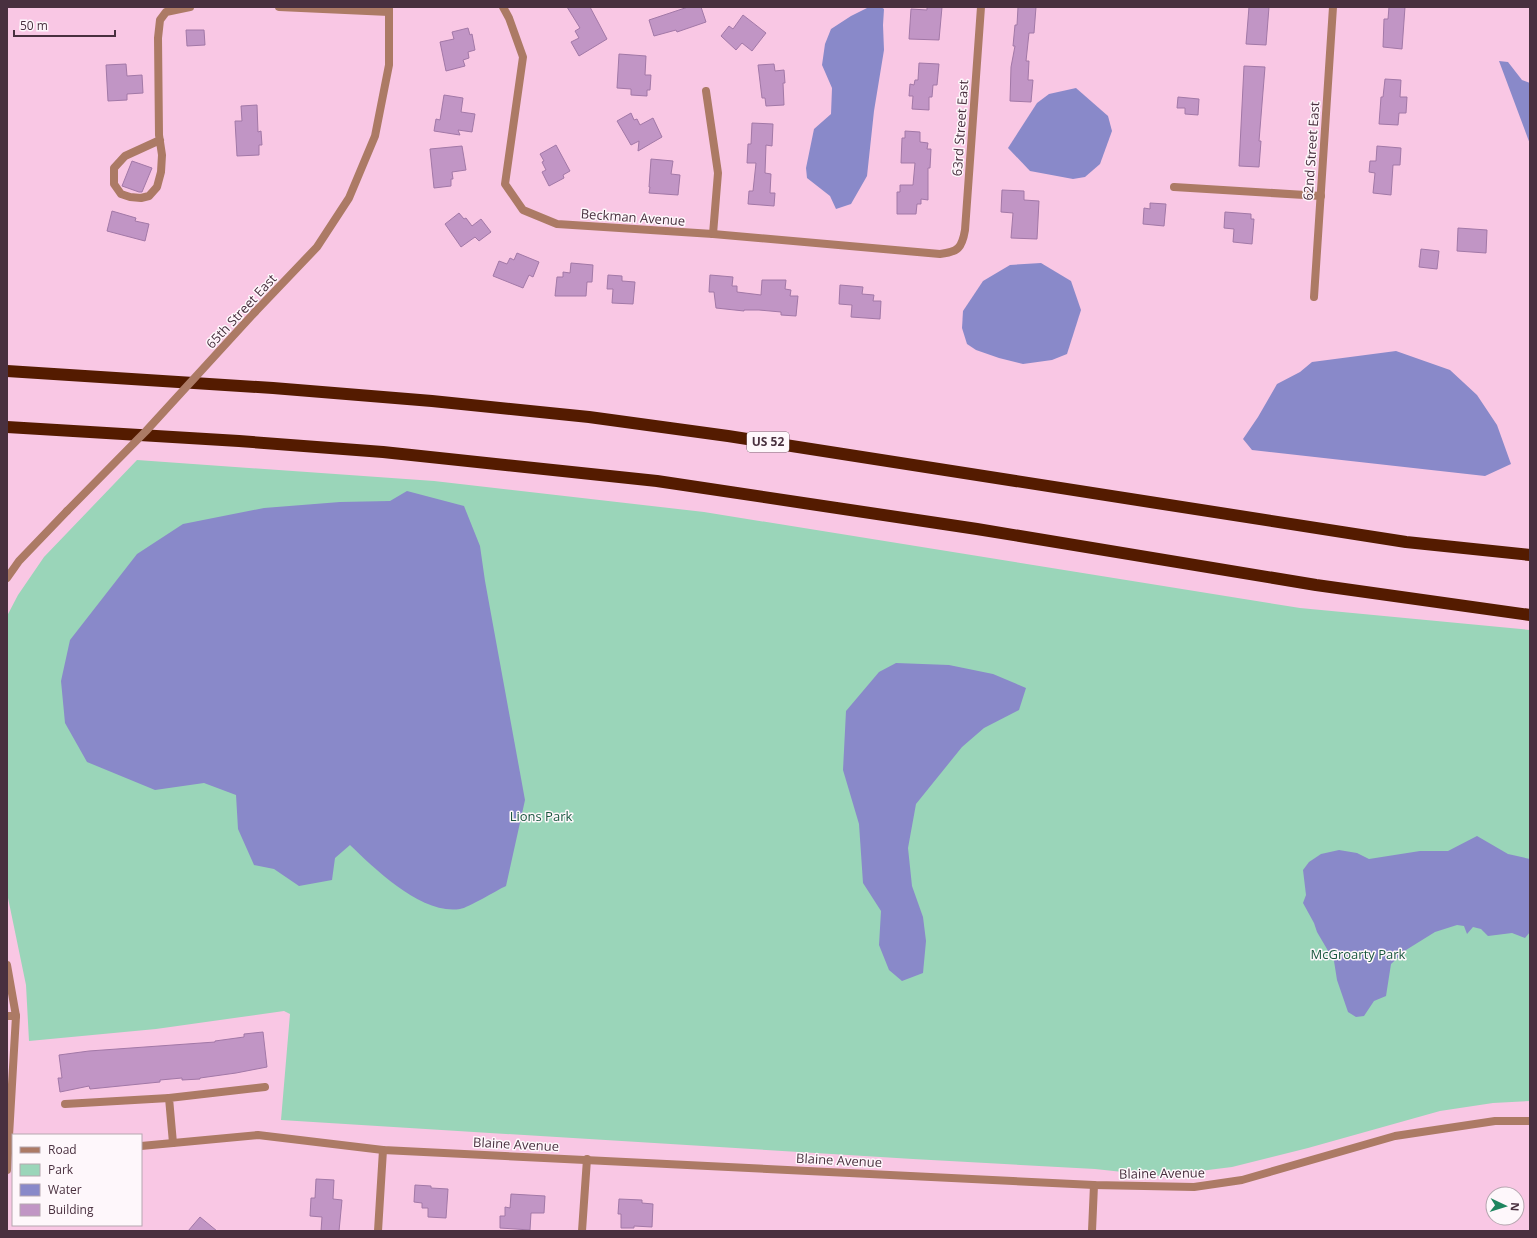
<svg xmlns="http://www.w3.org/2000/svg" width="1537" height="1238" viewBox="0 0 1537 1238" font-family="'Open Sans',sans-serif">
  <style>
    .green { fill: #9ad5b9 }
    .water { fill: #8989c9 }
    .building { fill: #c195c5; stroke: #a278a7 }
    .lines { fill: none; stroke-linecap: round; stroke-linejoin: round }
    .service { stroke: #ac7a65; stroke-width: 8 }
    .minor { stroke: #ac7a65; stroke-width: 8 }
    .tertiary { stroke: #ac7a65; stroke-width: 8 }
    .motorway { stroke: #541b00; stroke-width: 12 }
    .tertiary-bridge { stroke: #ac7a65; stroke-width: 8 }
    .labels { text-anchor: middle; stroke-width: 3; stroke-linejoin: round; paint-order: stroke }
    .shield { fill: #fef7fb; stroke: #7f6c77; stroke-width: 1 }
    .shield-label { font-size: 12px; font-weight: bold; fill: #49303f }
    .street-label { font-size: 13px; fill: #49303f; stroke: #fef7fb }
    .park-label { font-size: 13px; fill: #1a573f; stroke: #fef7fb }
  </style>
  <rect width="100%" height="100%" fill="#f9c7e4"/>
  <polygon class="green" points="137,460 434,481 704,512 1300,608 1530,630 1530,1101 1493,1103 1440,1111 1308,1148 1232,1167 1160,1176 1095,1169 913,1159 281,1120 290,1014 284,1011 156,1029 29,1041 26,985 7,893 7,616 18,595 44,557"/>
  <g class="water">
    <polygon points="869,7 881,7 884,9 883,25 884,50 874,111 867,176 851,204 836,209 830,196 807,178 806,168 814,129 831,114 832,88 822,65 825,44 831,29 851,16"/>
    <polygon points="1499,61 1508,62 1522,80 1530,83 1530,144"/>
    <polygon points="1076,88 1108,116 1112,131 1100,164 1085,177 1073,179 1030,171 1008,148 1037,103 1049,94"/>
    <polygon points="1041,263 1071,281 1081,310 1067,354 1052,360 1023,364 999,358 976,350 967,344 962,328 963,311 983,281 1010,265"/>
    <polygon points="1396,351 1450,370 1477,395 1497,425 1511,464 1485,476 1252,450 1243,439 1258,417 1277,384 1300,372 1312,362"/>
    <path d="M407 491 464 506 480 546 485 581 525 800 506 886C497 890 468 908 460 909 422 915 376 870 350 845L335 858 332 880 299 886 274 869 254 865 238 829 236 795 204 783 155 790 87 762 65 723 61 681 70 640 137 554 183 524 264 508 340 502 390 501Z"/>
    <polygon points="896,663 949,665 993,674 1026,688 1019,710 984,728 962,747 916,804 908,848 912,886 923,917 926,941 923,973 902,981 889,970 879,945 881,911 863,883 859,824 843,770 846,711 879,672"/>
    <polygon points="1477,836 1508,854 1530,859 1530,932 1525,938 1512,933 1488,936 1481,929 1473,927 1467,934 1464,926 1457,925 1435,932 1406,950 1391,964 1386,996 1374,1001 1364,1016 1356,1017 1348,1012 1337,980 1334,961 1317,932 1314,923 1303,903 1306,895 1303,870 1309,862 1321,854 1339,850 1357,853 1369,859 1420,851 1448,851"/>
  </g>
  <g class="building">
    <polygon points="567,7 590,7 607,39 579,56 571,42 579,38 575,31 580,28"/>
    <polygon points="688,7 701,7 706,22 677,32 676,30 654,36 649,20"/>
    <polygon points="927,7 942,7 939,40 909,39 911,9 927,10"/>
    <polygon points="1018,7 1036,7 1034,33 1029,33 1026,61 1029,61 1028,80 1033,80 1031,102 1010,101 1011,67 1015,46 1013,46 1015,25 1017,25"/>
    <polygon points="1249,7 1269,7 1266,45 1246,44"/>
    <polygon points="1389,7 1405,7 1402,49 1383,47 1384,19 1388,19"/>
    <polygon points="743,15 766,33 752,51 742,43 736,50 721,36 729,26 733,29"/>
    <polygon points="468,28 470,35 472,34 475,50 468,52 469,58 463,60 465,66 446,71 440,42 454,39 452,32"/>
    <polygon points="186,30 204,30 205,45 187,46"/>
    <polygon points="619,54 646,56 645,75 651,75 650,90 647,90 647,96 631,95 631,89 617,88"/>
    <polygon points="919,63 939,64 937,85 933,85 932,97 929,97 929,110 912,109 913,96 909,96 910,84 914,85 915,80 918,80"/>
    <polygon points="126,64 127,76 142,75 143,93 127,94 127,100 108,101 106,65"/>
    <polygon points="774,64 775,71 784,70 785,83 783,83 784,105 766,106 765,98 762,98 758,65"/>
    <polygon points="1244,66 1265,67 1259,141 1261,141 1259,167 1239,166"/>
    <polygon points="1385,79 1401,80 1400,97 1407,97 1406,113 1399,113 1398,125 1379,124 1381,97 1383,97"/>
    <polygon points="444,95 463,98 461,112 475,114 472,132 458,130 460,135 434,131 436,119 440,120"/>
    <polygon points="1178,97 1199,99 1198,115 1185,114 1185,108 1177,108"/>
    <polygon points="257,105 258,132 261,131 262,145 259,145 259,155 237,156 235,121 242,121 241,106"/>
    <polygon points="631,113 634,120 637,119 640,125 653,118 662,137 638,151 639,141 631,145 617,121"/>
    <polygon points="752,123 773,124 772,146 766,145 765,173 771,174 770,193 775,193 774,206 748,204 749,191 753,191 756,163 747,163 748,144 751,144"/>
    <polygon points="905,131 920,132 920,142 928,143 927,149 931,149 930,168 928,168 928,200 921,199 921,204 917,204 916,214 897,214 897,192 900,192 900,185 913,185 915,163 901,163 902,138 905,138"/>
    <polygon points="556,145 570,171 563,175 564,178 549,186 542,172 546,170 542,162 544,161 540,154"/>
    <polygon points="462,146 466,170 452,172 453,179 451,179 451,186 434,188 430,149"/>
    <polygon points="1377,146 1401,148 1400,165 1393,165 1391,195 1373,193 1375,173 1369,172 1370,161 1376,161"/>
    <polygon points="651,159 673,161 671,174 680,175 678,195 649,193 650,187 649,187"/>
    <polygon points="132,161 152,168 142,192 139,192 122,186"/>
    <polygon points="1002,190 1024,191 1024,200 1039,201 1037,239 1011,238 1013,213 1001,212"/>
    <polygon points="1150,203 1166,204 1164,226 1143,224 1144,208 1150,209"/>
    <polygon points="112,211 136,218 135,221 149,224 145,241 107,231"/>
    <polygon points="1225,212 1251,214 1251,219 1254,219 1252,244 1233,242 1234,229 1224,228"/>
    <polygon points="459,213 464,219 466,218 472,226 481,219 491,232 479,241 475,237 461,247 445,224"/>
    <polygon points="1458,228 1487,230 1486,253 1457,251"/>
    <polygon points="1421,249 1439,251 1437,269 1419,267"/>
    <polygon points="517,253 539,262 533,277 529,275 523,288 493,276 499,261 507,264 510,258 514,260"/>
    <polygon points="571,263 593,265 592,282 587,282 586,296 555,296 557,277 563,277 563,272 570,273"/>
    <polygon points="608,275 622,276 622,281 635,282 633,304 612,303 613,289 607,289"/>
    <polygon points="710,275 733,277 732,286 737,286 737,292 761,295 762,280 786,280 785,289 791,290 790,296 798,296 796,316 781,315 781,312 759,310 744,310 744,311 716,308 714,292 709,292"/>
    <polygon points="840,285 863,287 862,294 874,295 873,301 881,301 880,319 851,317 852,305 839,304"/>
    <polygon points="263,1032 267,1067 236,1073 200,1078 200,1079 182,1080 182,1078 160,1080 160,1082 90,1089 89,1086 60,1092 58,1078 62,1078 59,1055 89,1051 215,1042 215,1041 244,1037 244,1034"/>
    <polygon points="316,1179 334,1180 333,1199 342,1200 339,1231 321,1231 322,1217 310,1216 311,1198 315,1198"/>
    <polygon points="415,1185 431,1186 431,1188 448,1189 446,1218 428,1217 428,1208 422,1208 422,1203 414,1202"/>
    <polygon points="511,1194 545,1196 544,1213 531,1213 530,1230 500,1228 500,1216 505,1216 505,1207 510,1208"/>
    <polygon points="619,1199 642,1200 642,1203 653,1204 652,1227 634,1226 634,1228 621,1228 621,1214 618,1214"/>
    <polygon points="200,1217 217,1231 188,1231"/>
  </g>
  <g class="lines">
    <g class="service">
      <polyline points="279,7 389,12"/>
      <polyline points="160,140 125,156 114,168 114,184 121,194 130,197 141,198 149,196 157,187 161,172 162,155 159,135 158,38 160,20 166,12 190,7"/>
      <polyline points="1174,187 1321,196"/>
      <polyline points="65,1104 169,1098"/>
      <polyline points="173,1143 169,1098 265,1087"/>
    </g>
    <g class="minor">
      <path d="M503 7 509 18 523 57 505 184 523 210 557 224 713 234 940 254C958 252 962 248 965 230L981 7"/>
      <polyline points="706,91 718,173 713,234"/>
      <polyline points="1314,297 1333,7"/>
      <polyline points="7,1016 16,1016"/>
      <polyline points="378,1231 383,1150"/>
      <polyline points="582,1231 587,1159"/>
      <polyline points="1092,1231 1094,1185"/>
    </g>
    <g class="tertiary">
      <polyline points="255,312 317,247 349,198 375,136 389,65 389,7"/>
      <polyline points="7,578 19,561 67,511"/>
      <polyline points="7,965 16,1016 7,1170"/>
      <polyline points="141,1146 258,1135 383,1150 1094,1185 1194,1187 1242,1180 1395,1136 1495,1121 1530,1121"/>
    </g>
    <g class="motorway">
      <polyline points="7,371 273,388 432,401 589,417 728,436 1406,542 1530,555"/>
      <polyline points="7,427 239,441 383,452 657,481 977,529 1316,585 1530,615"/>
    </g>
    <polyline class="tertiary-bridge" points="67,511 146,431 255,312"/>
  </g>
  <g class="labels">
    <rect class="shield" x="747" y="432" width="42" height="20" rx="3"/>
    <g class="shield-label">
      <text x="768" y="446">US 52</text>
    </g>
    <g class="street-label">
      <text transform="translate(960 128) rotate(-86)" y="5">63rd Street East</text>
      <text transform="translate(1311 151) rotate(-86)" y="5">62nd Street East</text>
      <text transform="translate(633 217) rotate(4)" y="5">Beckman Avenue</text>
      <text transform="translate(241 311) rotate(-47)" y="5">65th Street East</text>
      <text transform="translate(516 1144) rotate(3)" y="5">Blaine Avenue</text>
      <text transform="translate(839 1160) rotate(3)" y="5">Blaine Avenue</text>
      <text transform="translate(1162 1173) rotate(-1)" y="5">Blaine Avenue</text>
    </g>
    <g class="park-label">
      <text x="541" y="821">Lions Park</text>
      <text x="1358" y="959">McGroarty Park</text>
    </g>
  </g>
  <rect width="1537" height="1238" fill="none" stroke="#49303f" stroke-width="16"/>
  <rect x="12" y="1134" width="130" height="92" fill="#fef7fb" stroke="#b6a7b0"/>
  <rect x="20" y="1147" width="20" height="6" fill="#ac7a65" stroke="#b6a7b0"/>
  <text x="48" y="1154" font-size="12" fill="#49303f">Road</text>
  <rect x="20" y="1164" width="20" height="12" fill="#9ad5b9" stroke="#b6a7b0"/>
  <text x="48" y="1174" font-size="12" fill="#49303f">Park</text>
  <rect x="20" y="1184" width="20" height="12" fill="#8989c9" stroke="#b6a7b0"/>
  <text x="48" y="1194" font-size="12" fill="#49303f">Water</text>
  <rect x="20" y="1204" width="20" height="12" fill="#c195c5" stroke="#b6a7b0"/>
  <text x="48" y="1214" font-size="12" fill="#49303f">Building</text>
  <g transform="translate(1505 1206) rotate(94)"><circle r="19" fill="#fef7fb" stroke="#b6a7b0"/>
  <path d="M0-3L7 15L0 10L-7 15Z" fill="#1f855f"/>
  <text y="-6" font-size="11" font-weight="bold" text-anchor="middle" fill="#49303f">N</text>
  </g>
  <path d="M14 30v6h101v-6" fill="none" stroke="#49303f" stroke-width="2"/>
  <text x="20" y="30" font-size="12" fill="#49303f" stroke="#fef7fb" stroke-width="3" paint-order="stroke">50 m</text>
</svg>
